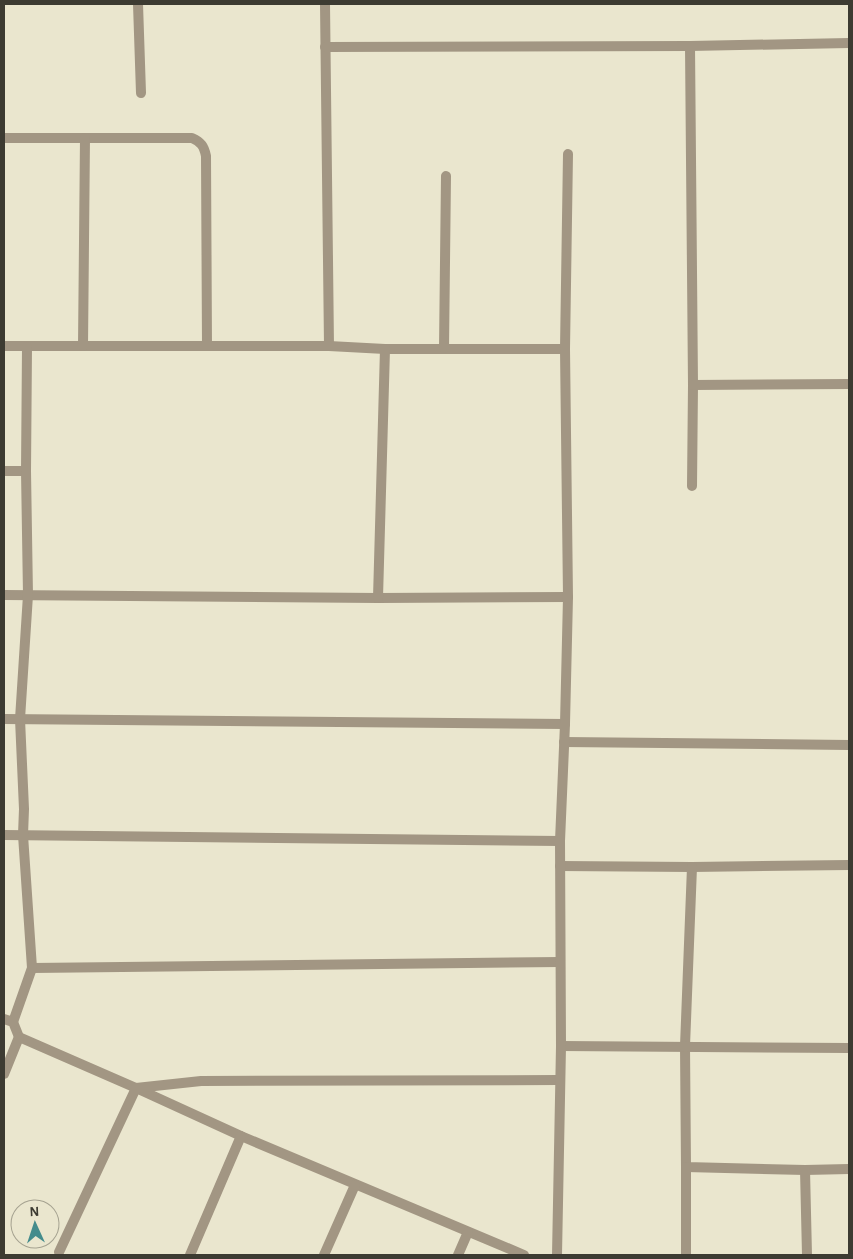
<svg xmlns="http://www.w3.org/2000/svg" width="853" height="1259" viewBox="0 0 853 1259" font-family="'Alegreya Sans',sans-serif">
  <style>
    .lines { fill: none; stroke-linecap: round; stroke-linejoin: round }
    .street { stroke: #a29683; stroke-width: 10 }
  </style>
  <rect width="100%" height="100%" fill="#eae6ce"/>
  <g class="lines">
    <g class="street">
      <polyline points="138,4 141,93"/>
      <polyline points="325,4 329,346"/>
      <polyline points="690,46 693,385 692,486"/>
      <polyline points="325,47 690,46 849,43"/>
      <path d="M4 138H192C201 142 204 146 206 156L207 346"/>
      <polyline points="4,346 329,346 385,349 565,349"/>
      <polyline points="83,346 85,138"/>
      <polyline points="444,348 446,176"/>
      <polyline points="693,385 849,384"/>
      <polyline points="4,471 26,471"/>
      <polyline points="4,595 378,598 568,597"/>
      <polyline points="378,598 385,349"/>
      <polyline points="4,719 565,724"/>
      <polyline points="564,742 849,745"/>
      <polyline points="4,835 560,841"/>
      <polyline points="560,866 692,867 849,865"/>
      <polyline points="692,867 685,1046 686,1167 805,1170 849,1169"/>
      <polyline points="32,968 560,962"/>
      <polyline points="4,1019 13,1022 19,1037 136,1088 241,1136 524,1255"/>
      <polyline points="13,1022 32,968 23,835 24,809 20,719 28,595 26,471 27,347"/>
      <polyline points="561,1046 849,1048"/>
      <polyline points="4,1074 19,1037"/>
      <polyline points="805,1170 807,1255"/>
      <polyline points="59,1252 136,1088 201,1081 559,1080"/>
      <polyline points="190,1255 241,1136"/>
      <polyline points="324,1255 355,1185"/>
      <polyline points="458,1255 468,1232"/>
      <polyline points="557,1255 561,1046 560,841 565,724 568,597 565,349 568,154"/>
      <polyline points="686,1255 686,1167"/>
    </g>
  </g>
  <rect width="853" height="1259" fill="none" stroke="#3d3b32" stroke-width="10"/>
  <g transform="translate(35 1224) rotate(357)"><circle r="24" fill="#eae6ce" stroke="#a5a290"/>
  <path d="M0-4L9 19L0 12L-9 19Z" fill="#448c8c"/>
  <text y="-8" font-size="14" font-weight="bold" text-anchor="middle" fill="#3d3b32">N</text>
  </g>
</svg>
